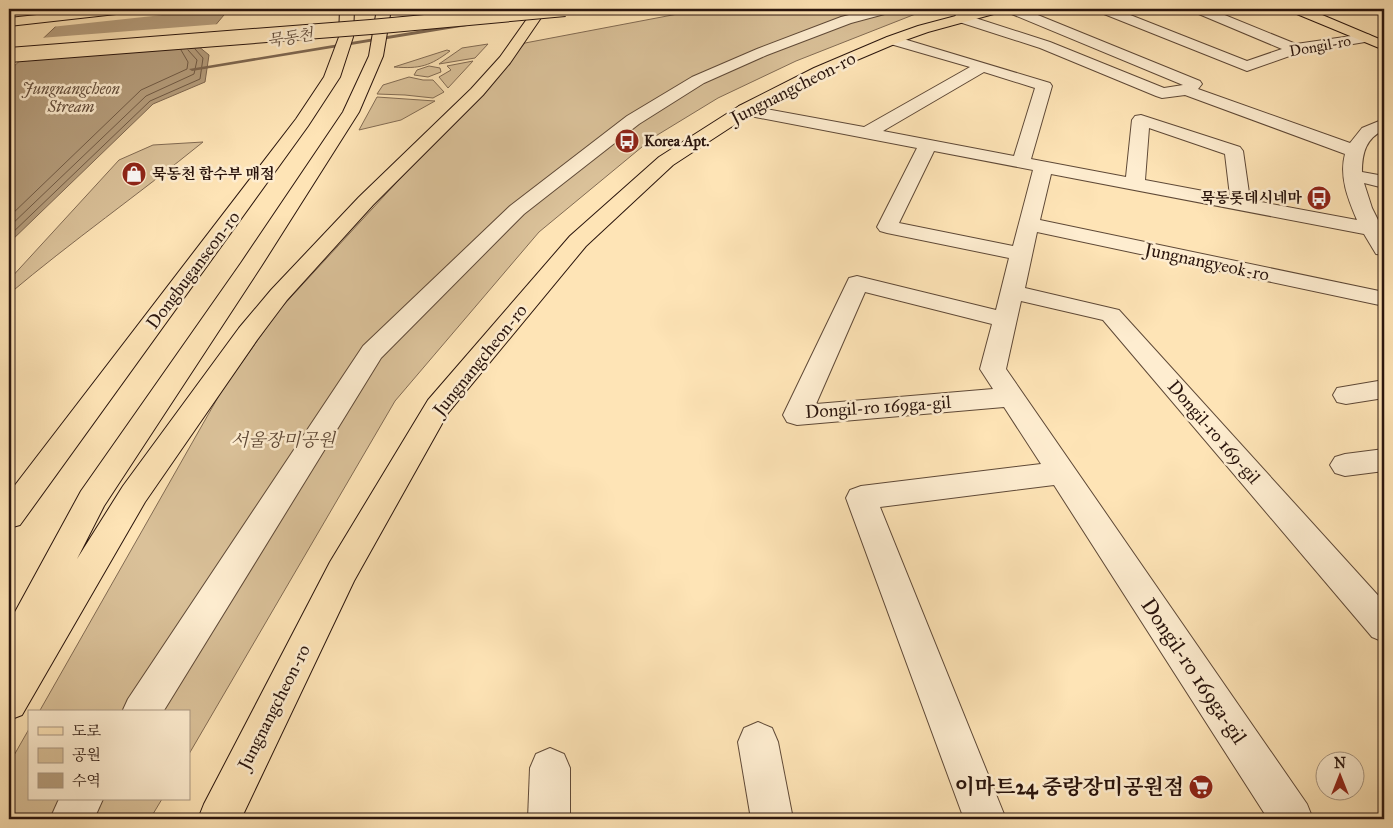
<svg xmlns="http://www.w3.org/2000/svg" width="1393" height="828" viewBox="0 0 1393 828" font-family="'IM FELL Great Primer','Noto Serif KR',serif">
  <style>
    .green { fill: #dac199; stroke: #826b53 }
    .water { fill: #b69e7d; stroke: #7e6750 }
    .pier { fill: #fee4b6 }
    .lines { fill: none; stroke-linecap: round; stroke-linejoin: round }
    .shore { stroke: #705a45; stroke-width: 1 }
    .stream { fill: #7e6750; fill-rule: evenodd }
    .minor-casing { stroke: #5f4937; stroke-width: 2 }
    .major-casing { stroke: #2a150d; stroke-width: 2 }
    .highway-casing { stroke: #2a150d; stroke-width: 2 }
    .minor { fill: #feedd0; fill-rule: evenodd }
    .major { fill: #fee4b6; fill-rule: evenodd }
    .highway { fill: #fee4b6; fill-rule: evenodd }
    .highway-bridge-casing { stroke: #2a150d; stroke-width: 16; stroke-linecap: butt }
    .highway-bridge { stroke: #fee4b6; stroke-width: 14 }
    .labels { text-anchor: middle; stroke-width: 5; stroke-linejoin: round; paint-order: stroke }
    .far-street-label { font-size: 15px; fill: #2a150d; stroke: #feedd0 }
    .far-poi-label { font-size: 15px; font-weight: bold; fill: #2a150d; stroke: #feedd0; text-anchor: start }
    .far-water-label { font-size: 16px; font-style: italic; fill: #624c3a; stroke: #feedd0 }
    .street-label { font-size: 18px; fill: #2a150d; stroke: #feedd0 }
    .park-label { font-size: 18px; font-style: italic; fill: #5f4937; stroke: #feedd0 }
    .near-street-label { font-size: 21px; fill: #2a150d; stroke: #feedd0 }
    .near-poi-label { font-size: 21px; font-weight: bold; fill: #2a150d; stroke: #feedd0; text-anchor: end }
  </style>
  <rect width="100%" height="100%" fill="#fee4b6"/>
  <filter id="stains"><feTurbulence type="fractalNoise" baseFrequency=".004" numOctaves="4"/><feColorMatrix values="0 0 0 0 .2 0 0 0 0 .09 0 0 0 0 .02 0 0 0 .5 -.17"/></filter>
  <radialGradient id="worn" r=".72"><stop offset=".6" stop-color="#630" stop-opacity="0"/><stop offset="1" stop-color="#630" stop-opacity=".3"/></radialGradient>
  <g class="green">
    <polygon points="704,9 934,9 918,13 796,61 718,98 654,137 539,232 395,401 189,754 189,712 39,712 221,392 279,310 525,43"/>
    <polygon points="488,44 475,58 439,64 462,48"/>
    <path d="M447 50 450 51C430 66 420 69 394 67Z"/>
    <polygon points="473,61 448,88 439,77 451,70 447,66"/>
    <polygon points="429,66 440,68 441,72 428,77 414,75 417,70"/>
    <polygon points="409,77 423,80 433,80 444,92 433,98 405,95 377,94 383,85"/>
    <polygon points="377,97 435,101 401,120 359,130"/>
    <path d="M203 142C139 194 72 241 9 294V280L119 160 153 145Z"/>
    <polygon points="29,729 29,799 162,799 150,819 9,819 9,764"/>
  </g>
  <polygon class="water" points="74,9 229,9 198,46 209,55 205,82 153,104 9,243 9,71"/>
  <g class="pier">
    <polygon points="70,9 218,9 51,27"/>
    <polygon points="220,24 204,43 18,58 40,38"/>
  </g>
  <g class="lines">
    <g class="shore">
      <polyline points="9,217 141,90 187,69 188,62 181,50"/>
      <polyline points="9,227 146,96 194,74 197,60 188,50"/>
      <polyline points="9,236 150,101 200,79 203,58 195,49"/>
    </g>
    <polygon class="stream" points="465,23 467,26 192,71 189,69"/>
    <defs>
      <g id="minor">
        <polygon points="873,9 894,9 892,12 851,23 767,55 704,83 639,124 524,214 381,358 163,712 122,712 128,699 363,346 510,206 627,116 692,77 757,49 841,17"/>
        <path d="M1005 9H1023L1200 81 1202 84 1198 89 1350 143 1362 128 1384 119V130C1366 138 1362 153 1362 172L1384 176V188L1364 183 1372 208 1384 232V255L1376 254 1364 234 1051 174 1040 220 1384 292V306L1037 232 1025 288 1119 310 1384 602V642L1372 637 1103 320 1021 301 1006 369 1307 804 1313 819H1268L1054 485 880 507 1006 819H964L846 498 850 490 861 486 1041 464 1004 407 797 425 787 422 783 415 849 278 857 276 996 310 1009 258 887 233 880 231 877 227 917 148 745 115 739 114 737 110 739 106 745 105 864 127 970 67 887 43 885 40 887 37H897L1050 83 1052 86 1031 159 1126 177 1132 120 1135 116 1141 115 1240 147 1243 151 1250 200 1357 220C1348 199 1339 177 1345 154L1185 95 1162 98 1156 96 1040 48 956 21 954 18 956 15H966L1050 42 1164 88 1183 85 1007 12ZM984 72 1035 88 1014 156 883 131ZM1149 128 1225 154 1230 196 1145 180ZM934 151 1033 170 1013 246 899 223ZM865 292 992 324 980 369 993 389 816 404Z"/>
        <polygon points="1097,9 1115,9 1247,61 1282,49 1194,12 1193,9 1210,9 1296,44 1365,34 1370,35 1372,38 1370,41 1365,42 1298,53 1247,71 1099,12"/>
        <polygon points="1384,380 1384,398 1346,404 1337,402 1333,395 1337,388"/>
        <polygon points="1384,449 1384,471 1345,476 1335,473 1330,465 1335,457 1345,454"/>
        <polygon points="758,722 772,728 778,742 793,819 751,819 738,742 744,728"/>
        <polygon points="550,748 564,754 570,768 570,819 528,819 530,768 536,754"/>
        <polygon points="59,799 103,799 94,819 50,819"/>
      </g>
      <g id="major">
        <polygon points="92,9 132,9 125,13 9,26 9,18"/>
        <polygon points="982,9 1003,9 1001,12 928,32 897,43 824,74 751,114 673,165 586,246 448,413 354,581 241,819 198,819 204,804 330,562 428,400 570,236 659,157 739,106 814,68 887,37 918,26"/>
        <polygon points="1291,9 1308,9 1384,41 1384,50 1292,12"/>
      </g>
      <g id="highway">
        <polygon points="340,9 354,9 353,37 340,77 308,126 20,525 9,528 9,493 296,119 324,77 339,37"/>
        <polygon points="377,9 391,9 383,56 359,112 262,265 104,506 77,559 123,486 239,328 271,290 359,197 471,89 500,57 534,9 547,9 510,63 483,95 373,205 287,300 257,340 145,502 22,715 9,720 9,623 81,491 241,263 343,112 369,56"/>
      </g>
    </defs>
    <use href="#minor" class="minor-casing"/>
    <use href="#major" class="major-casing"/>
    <use href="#highway" class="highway-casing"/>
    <use href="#minor" class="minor"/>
    <use href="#major" class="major"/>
    <use href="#highway" class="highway"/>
    <defs>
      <polyline id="highway-bridge" points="9,55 371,27 565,9"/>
    </defs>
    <use href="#highway-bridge" class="highway-bridge-casing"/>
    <use href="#highway-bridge" class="highway-bridge"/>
  </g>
  <defs>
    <symbol id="bus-disc" viewBox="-11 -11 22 22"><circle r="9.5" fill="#8f2418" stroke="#feedd0"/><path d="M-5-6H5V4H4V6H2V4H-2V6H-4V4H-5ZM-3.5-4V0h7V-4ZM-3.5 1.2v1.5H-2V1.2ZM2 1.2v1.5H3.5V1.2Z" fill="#fff"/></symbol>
    <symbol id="shop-disc" viewBox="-11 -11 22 22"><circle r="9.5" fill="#8f2418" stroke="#feedd0"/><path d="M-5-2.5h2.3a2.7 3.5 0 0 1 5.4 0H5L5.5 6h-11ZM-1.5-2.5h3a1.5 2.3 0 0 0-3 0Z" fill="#fff"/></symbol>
    <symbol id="supermarket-disc" viewBox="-11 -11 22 22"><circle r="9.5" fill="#8f2418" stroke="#feedd0"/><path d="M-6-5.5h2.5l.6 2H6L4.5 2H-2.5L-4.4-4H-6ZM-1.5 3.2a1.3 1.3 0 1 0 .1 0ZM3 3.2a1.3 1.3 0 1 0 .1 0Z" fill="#fff"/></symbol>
  </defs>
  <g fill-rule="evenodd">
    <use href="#bus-disc" x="613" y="127" width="28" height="28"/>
    <use href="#shop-disc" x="120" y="160" width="28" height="28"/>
    <use href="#bus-disc" x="1305" y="184" width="28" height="28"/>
    <use href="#supermarket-disc" x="1187" y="773" width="28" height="28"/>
  </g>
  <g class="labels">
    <g class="far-street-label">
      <text transform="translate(1320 46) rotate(-10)" y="5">Dongil-ro</text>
    </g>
    <g class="far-poi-label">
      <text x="644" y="146">Korea Apt.</text>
      <text x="152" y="179">묵동천 합수부 매점</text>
      <text x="1302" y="203" text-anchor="end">묵동롯데시네마</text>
    </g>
    <g class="far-water-label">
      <text transform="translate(290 37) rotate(-9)" y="6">묵동천</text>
      <text x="71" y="94">Jungnangcheon<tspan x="71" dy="18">Stream</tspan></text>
    </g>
    <g class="street-label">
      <text transform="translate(793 88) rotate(-27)" y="6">Jungnangcheon-ro</text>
      <text transform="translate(1207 262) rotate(12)" y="6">Jungnangyeok-ro</text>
      <text transform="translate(193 270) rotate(-53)" y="6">Dongbuganseon-ro</text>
      <text transform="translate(480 360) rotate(-51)" y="6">Jungnangcheon-ro</text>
      <text transform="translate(878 407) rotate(-4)" y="6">Dongil-ro 169ga-gil</text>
      <text transform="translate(1214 432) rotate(49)" y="6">Dongil-ro 169-gil</text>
      <text transform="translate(274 707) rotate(-63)" y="6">Jungnangcheon-ro</text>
    </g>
    <g class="park-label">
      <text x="283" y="446">서울장미공원</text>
    </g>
    <g class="near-street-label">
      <text transform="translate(1194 671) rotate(56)" y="7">Dongil-ro 169ga-gil</text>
    </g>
    <g class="near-poi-label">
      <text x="1184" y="794">이마트24 중랑장미공원점</text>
    </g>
  </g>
  <rect width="1393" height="828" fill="none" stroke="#fee4b6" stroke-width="30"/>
  <rect x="10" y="10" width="1373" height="808" fill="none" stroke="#2a150d" stroke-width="2.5"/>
  <rect x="15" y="15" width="1363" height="798" fill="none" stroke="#2a150d"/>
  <rect x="28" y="710" width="162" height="90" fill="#feedd0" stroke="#a99782"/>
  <rect x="38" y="727" width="25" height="8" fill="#fee4b6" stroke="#a99782"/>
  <text x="72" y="736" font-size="15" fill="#2a150d">도로</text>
  <rect x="38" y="748" width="25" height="15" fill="#dac199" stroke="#a99782"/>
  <text x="72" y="760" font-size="15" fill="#2a150d">공원</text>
  <rect x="38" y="773" width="25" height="15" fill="#b69e7d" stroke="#a99782"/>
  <text x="72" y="786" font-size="15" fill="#2a150d">수역</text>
  <g transform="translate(1340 776)"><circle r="24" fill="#feedd0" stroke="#a99782"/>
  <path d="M0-4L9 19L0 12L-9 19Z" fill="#8f2418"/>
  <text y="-8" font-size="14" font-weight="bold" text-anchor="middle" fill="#2a150d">N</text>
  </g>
  <rect width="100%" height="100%" filter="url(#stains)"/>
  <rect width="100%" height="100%" fill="url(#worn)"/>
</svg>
